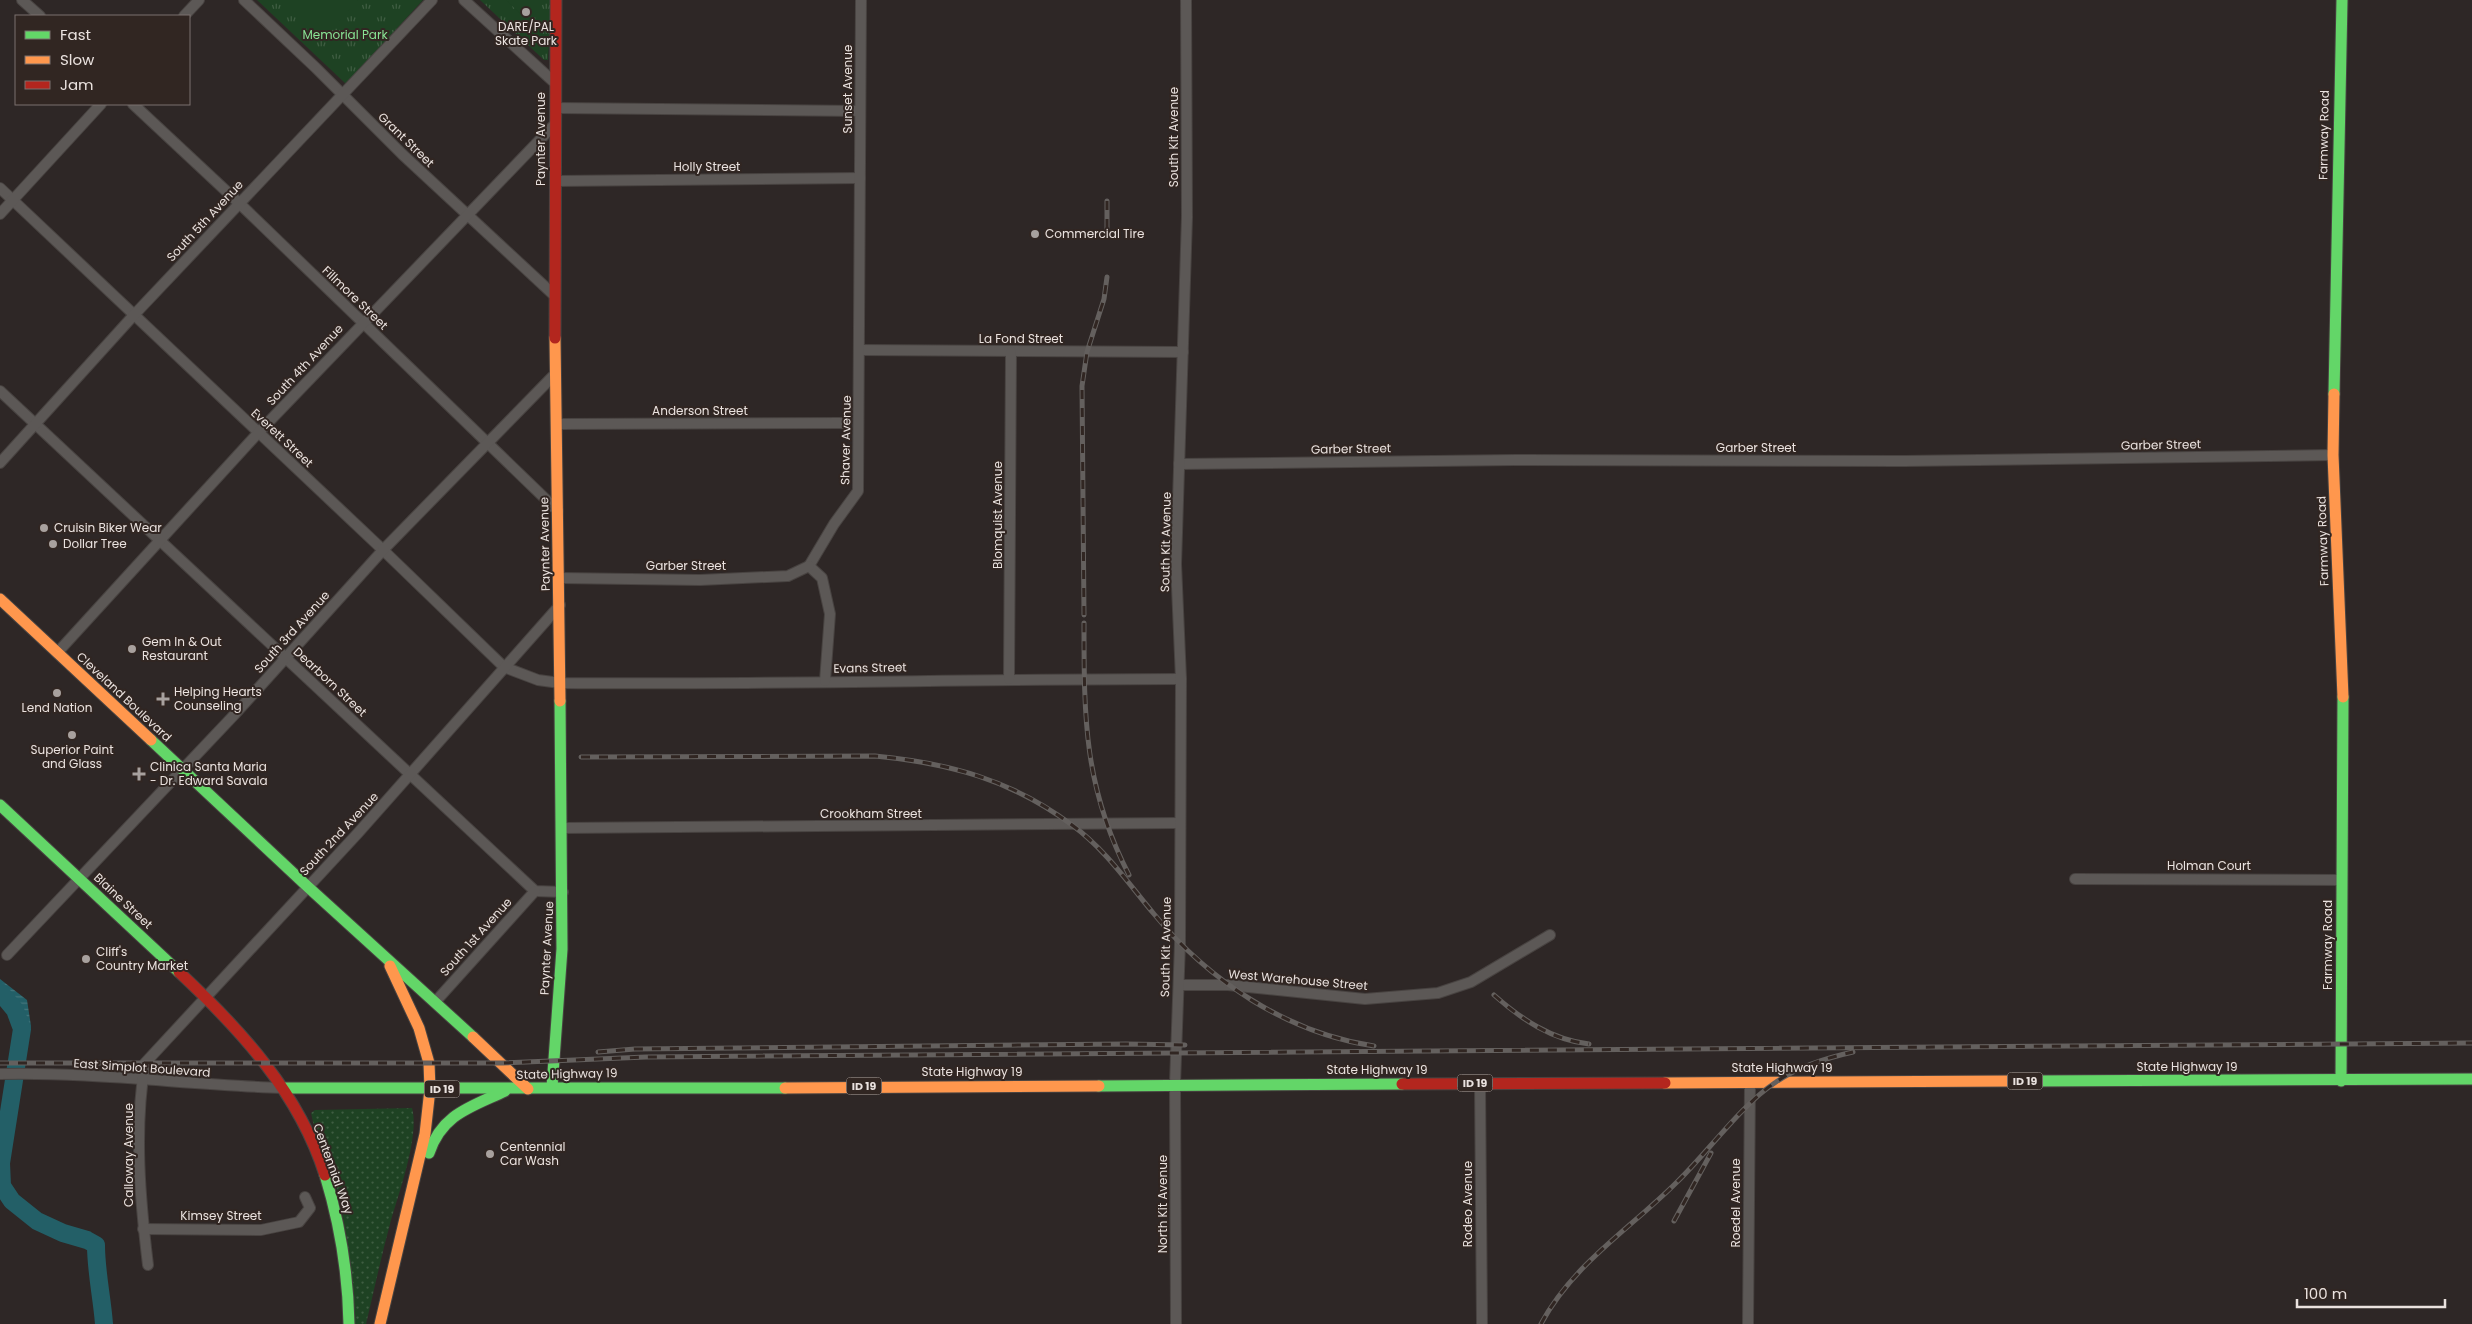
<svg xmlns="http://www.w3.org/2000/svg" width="2472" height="1324" viewBox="0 0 2472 1324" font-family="Poppins,sans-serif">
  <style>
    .grass { fill: url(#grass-dots) }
    .park { fill: url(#park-tufts) }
    .pitch { fill: #1e4223 }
    .water { fill: url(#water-rules) }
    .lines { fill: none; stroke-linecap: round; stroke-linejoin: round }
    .river { stroke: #235f67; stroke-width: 18 }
    .street-casing { stroke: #484341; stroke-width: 12 }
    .fast-casing { stroke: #484341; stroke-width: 13 }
    .slow-casing { stroke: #484341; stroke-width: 13 }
    .jam-casing { stroke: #484341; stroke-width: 13 }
    .street { stroke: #5c5856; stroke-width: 10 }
    .fast { stroke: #63d668; stroke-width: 11 }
    .slow { stroke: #ff974d; stroke-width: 11 }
    .jam { stroke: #b3261e; stroke-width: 11 }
    .rail-casing { stroke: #64605e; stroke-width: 5 }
    .rail { stroke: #312622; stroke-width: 3; stroke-dasharray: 9; stroke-linecap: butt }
    .poi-dot { fill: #a8a19e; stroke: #312622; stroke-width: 2 }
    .labels { text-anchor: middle; stroke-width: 4; stroke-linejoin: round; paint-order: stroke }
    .shield { fill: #312622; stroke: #b2aaa6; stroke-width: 1 }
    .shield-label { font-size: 11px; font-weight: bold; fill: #eae2df }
    .poi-label { font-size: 12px; fill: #eae2df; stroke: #312622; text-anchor: start }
    .park-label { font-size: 12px; fill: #88e394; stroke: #312622 }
    .street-label { font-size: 12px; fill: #eae2df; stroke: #312622 }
  </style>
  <defs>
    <pattern id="grass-dots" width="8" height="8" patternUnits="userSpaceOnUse" patternTransform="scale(1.25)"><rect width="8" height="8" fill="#1e4223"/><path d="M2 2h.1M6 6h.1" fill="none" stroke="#3f5d42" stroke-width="1.8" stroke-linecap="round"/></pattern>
    <pattern id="park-tufts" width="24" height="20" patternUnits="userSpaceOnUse" patternTransform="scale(1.25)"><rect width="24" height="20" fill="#1e4223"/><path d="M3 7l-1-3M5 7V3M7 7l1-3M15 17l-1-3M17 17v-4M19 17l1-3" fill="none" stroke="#3f5d42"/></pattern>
    <pattern id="water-rules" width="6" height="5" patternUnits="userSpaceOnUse" patternTransform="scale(1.25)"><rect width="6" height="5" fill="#235f67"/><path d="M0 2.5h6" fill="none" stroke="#43767c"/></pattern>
  </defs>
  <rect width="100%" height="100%" fill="#2e2726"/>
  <path class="grass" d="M412 1108C420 1136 398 1195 390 1224 381 1257 374 1291 366 1324H355C350 1284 348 1235 339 1197 332 1168 316 1142 311 1113L315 1110Z"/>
  <g class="park">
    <polygon points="257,0 423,0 346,84"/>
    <polygon points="480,0 551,0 548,60 544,60"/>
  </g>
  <g class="pitch">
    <polygon points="279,0 358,0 322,40"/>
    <polygon points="506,0 534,0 534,23 532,25"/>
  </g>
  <polygon class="water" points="0,979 27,1000 31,1026 25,1057 13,1056 13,1018 0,1000"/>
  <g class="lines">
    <path class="river" d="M0 992 15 1010 22 1029 1 1163 2 1186 12 1201 37 1221 63 1233 87 1240 96 1245C96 1272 102 1297 104 1324"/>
    <defs>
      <g id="street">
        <polyline points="22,0 40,16"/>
        <polyline points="244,0 316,68 402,154 555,296"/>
        <polyline points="464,0 555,83"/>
        <polyline points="184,16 199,0"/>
        <polyline points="133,104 239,203 558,511"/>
        <polyline points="556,108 860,111"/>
        <polyline points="555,181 860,178"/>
        <path d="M0 188 383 550 504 667 538 680 560 683C767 685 974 679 1181 679"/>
        <polyline points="0,214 101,104"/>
        <polyline points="859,350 1183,352"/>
        <polyline points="0,391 535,891 563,892"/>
        <polyline points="557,424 844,423"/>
        <polyline points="0,463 133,316 432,0"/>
        <polyline points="1179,464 1514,460 1904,461 2333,455"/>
        <polyline points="809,566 834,524 858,491 861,0"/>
        <polyline points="809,566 822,578 830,614 825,681"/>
        <polyline points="560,578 700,580 788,576 809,566"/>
        <polyline points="57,653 258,433 556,123"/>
        <polyline points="1009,679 1011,352"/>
        <polyline points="563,828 1180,823"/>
        <polyline points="2075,879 2342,880"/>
        <polyline points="7,955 235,714 383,550 556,373"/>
        <polyline points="1179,985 1228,985 1365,999 1438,993 1471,982 1550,935"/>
        <polyline points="436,1001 535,891"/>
        <path d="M0 1074C94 1072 189 1085 283 1088"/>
        <polyline points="1480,1083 1482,1324"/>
        <polyline points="143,1229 261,1230 299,1222 310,1208 305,1197"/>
        <path d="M148 1265C140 1199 134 1130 145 1063L358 833 560 605"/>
        <polyline points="1176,1324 1175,1084 1180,943 1181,679 1176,564 1187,217 1186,0"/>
        <polyline points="1748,1324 1750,1082"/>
      </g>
      <g id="fast">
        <polyline points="2334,394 2342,0"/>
        <polyline points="151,740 308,887 473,1037"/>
        <polyline points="0,805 179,972"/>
        <polyline points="2013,1081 2472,1079"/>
        <polyline points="2341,1081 2343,697"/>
        <polyline points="1099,1086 1402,1084"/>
        <polyline points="552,1087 562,949 560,701"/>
        <polyline points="283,1088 785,1088"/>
        <path d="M429 1153C442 1114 471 1107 505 1091"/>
        <path d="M325 1175C340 1224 348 1273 349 1324"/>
      </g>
      <g id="slow">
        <polyline points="555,338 560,701"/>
        <polyline points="2334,394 2333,455 2343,697"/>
        <polyline points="0,599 151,740"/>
        <polyline points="473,1037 528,1089"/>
        <polyline points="1665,1083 2013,1081"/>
        <polyline points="785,1088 1099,1086"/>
        <polyline points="380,1324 425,1134 430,1089 429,1063 419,1028 390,966"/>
      </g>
      <g id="jam">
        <polyline points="555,338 556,0"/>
        <path d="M179 972C241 1030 299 1093 325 1175"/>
        <polyline points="1402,1084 1665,1083"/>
      </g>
    </defs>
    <use href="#street" class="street-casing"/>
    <use href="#fast" class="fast-casing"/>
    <use href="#slow" class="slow-casing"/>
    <use href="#jam" class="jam-casing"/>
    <use href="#street" class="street"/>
    <use href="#fast" class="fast"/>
    <use href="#slow" class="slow"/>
    <use href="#jam" class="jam"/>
    <defs>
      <g id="rail">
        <polyline points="1107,201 1107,237"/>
        <polyline points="1084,615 1082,386 1087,352 1104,299 1107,277"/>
        <path d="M1084 623C1084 719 1084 787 1129 875"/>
        <path d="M581 757 875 756C949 763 1012 780 1072 825 1106 850 1128 883 1154 914 1209 981 1287 1033 1374 1046"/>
        <path d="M1494 995C1521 1019 1552 1040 1589 1044"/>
        <polyline points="598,1052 635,1049 1126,1044 1185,1045"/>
        <polyline points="0,1063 503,1063 646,1057 2472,1043"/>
        <polyline points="1674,1221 1711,1153"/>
        <path d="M1541 1324C1573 1264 1630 1229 1677 1182 1708 1152 1741 1105 1776 1082 1799 1066 1826 1058 1853 1052"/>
      </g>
    </defs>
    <use href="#rail" class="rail-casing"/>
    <use href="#rail" class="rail"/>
  </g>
  <g class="poi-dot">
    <circle cx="526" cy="12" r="5"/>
    <circle cx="1035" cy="234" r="5"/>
    <circle cx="44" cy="528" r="5"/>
    <circle cx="53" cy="544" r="5"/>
    <circle cx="132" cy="649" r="5"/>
    <circle cx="57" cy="693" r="5"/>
    <path d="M160.5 691.5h5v5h5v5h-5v5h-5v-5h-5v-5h5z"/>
    <circle cx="72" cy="735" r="5"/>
    <path d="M136.5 766.5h5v5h5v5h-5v5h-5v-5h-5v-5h5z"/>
    <circle cx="86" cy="959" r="5"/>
    <circle cx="490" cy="1154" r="5"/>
  </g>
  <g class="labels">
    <g class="shield">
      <rect x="2007.5" y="1072.5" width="35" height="17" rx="4"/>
      <rect x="1457.5" y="1074.5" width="35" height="17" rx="4"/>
      <rect x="846.5" y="1077.5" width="35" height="17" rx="4"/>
      <rect x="424.5" y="1080.5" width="35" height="17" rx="4"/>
    </g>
    <g class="shield-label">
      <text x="2025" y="1085">ID 19</text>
      <text x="1475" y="1087">ID 19</text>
      <text x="864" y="1090">ID 19</text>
      <text x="442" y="1093">ID 19</text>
    </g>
    <g class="poi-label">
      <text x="526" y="31" text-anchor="middle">DARE/PAL<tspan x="526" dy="14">Skate Park</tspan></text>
      <text x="1045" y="238">Commercial Tire</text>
      <text x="54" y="532">Cruisin Biker Wear</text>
      <text x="63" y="548">Dollar Tree</text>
      <text x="142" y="646">Gem In &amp; Out<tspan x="142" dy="14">Restaurant</tspan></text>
      <text x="174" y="696">Helping Hearts<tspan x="174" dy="14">Counseling</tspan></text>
      <text x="57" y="712" text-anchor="middle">Lend Nation</text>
      <text x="72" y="754" text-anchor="middle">Superior Paint<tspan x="72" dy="14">and Glass</tspan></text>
      <text x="150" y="771">Clinica Santa Maria<tspan x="150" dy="14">- Dr. Edward Savala</tspan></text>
      <text x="96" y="956">Cliff's<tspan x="96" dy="14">Country Market</tspan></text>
      <text x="500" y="1151">Centennial<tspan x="500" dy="14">Car Wash</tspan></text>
    </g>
    <g class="park-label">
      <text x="345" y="39">Memorial Park</text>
    </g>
    <g class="street-label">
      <text transform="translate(848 89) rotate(-90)" y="4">Sunset Avenue</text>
      <text transform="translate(2324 135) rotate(-89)" y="4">Farmway Road</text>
      <text transform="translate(1174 137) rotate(-90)" y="4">South Kit Avenue</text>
      <text transform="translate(541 139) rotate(-90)" y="4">Paynter Avenue</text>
      <text transform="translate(406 140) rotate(44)" y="4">Grant Street</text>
      <text x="707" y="171">Holly Street</text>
      <text transform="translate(205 221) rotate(-47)" y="4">South 5th Avenue</text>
      <text transform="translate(355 298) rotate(44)" y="4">Fillmore Street</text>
      <text x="1021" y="343">La Fond Street</text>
      <text transform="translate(305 365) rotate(-47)" y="4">South 4th Avenue</text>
      <text x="700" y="415">Anderson Street</text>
      <text transform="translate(282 438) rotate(43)" y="4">Everett Street</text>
      <text transform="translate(846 440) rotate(-89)" y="4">Shaver Avenue</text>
      <text transform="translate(2161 445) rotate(-1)" y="4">Garber Street</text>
      <text x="1756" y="452">Garber Street</text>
      <text transform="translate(1351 449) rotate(-1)" y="4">Garber Street</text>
      <text transform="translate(998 515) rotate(-90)" y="4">Blomquist Avenue</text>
      <text transform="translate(2323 541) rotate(-92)" y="4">Farmway Road</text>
      <text transform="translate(1166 542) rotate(-89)" y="4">South Kit Avenue</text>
      <text transform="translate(545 544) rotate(-91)" y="4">Paynter Avenue</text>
      <text x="686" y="570">Garber Street</text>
      <text transform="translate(292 632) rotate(-48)" y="4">South 3rd Avenue</text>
      <text transform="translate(870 668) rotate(-1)" y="4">Evans Street</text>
      <text transform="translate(330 682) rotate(43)" y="4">Dearborn Street</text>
      <text transform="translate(124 697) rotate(43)" y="4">Cleveland Boulevard</text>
      <text x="871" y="818">Crookham Street</text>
      <text transform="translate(339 834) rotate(-47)" y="4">South 2nd Avenue</text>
      <text x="2209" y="870">Holman Court</text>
      <text transform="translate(123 901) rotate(43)" y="4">Blaine Street</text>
      <text transform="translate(476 937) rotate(-48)" y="4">South 1st Avenue</text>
      <text transform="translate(2328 945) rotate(-90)" y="4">Farmway Road</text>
      <text transform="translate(1166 947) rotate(-89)" y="4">South Kit Avenue</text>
      <text transform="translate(547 948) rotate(-87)" y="4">Paynter Avenue</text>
      <text transform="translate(1298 980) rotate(5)" y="4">West Warehouse Street</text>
      <text x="2187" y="1071">State Highway 19</text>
      <text transform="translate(142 1068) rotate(4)" y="4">East Simplot Boulevard</text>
      <text x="1782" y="1072">State Highway 19</text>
      <text x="1377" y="1074">State Highway 19</text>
      <text x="972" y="1076">State Highway 19</text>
      <text transform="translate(567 1074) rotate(-1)" y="4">State Highway 19</text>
      <text transform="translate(129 1155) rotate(-90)" y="4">Calloway Avenue</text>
      <text transform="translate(333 1169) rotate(70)" y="4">Centennial Way</text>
      <text transform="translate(1736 1203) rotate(-90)" y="4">Roedel Avenue</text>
      <text transform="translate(1163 1204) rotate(-90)" y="4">North Kit Avenue</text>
      <text transform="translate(1468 1204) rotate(-90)" y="4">Rodeo Avenue</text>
      <text x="221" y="1220">Kimsey Street</text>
    </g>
  </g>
  <rect x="15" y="15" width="175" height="90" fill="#312622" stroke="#7b716e"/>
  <rect x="25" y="31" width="25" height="8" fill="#63d668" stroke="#7b716e"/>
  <text x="60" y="40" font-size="15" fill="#eae2df">Fast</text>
  <rect x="25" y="56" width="25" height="8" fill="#ff974d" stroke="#7b716e"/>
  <text x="60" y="65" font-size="15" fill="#eae2df">Slow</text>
  <rect x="25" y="81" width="25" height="8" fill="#b3261e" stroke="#7b716e"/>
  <text x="60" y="90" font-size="15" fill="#eae2df">Jam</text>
  <path d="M2297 1299v8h148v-8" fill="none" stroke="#eae2df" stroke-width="2.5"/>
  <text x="2304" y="1299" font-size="15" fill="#eae2df" stroke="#312622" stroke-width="4" paint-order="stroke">100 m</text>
</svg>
